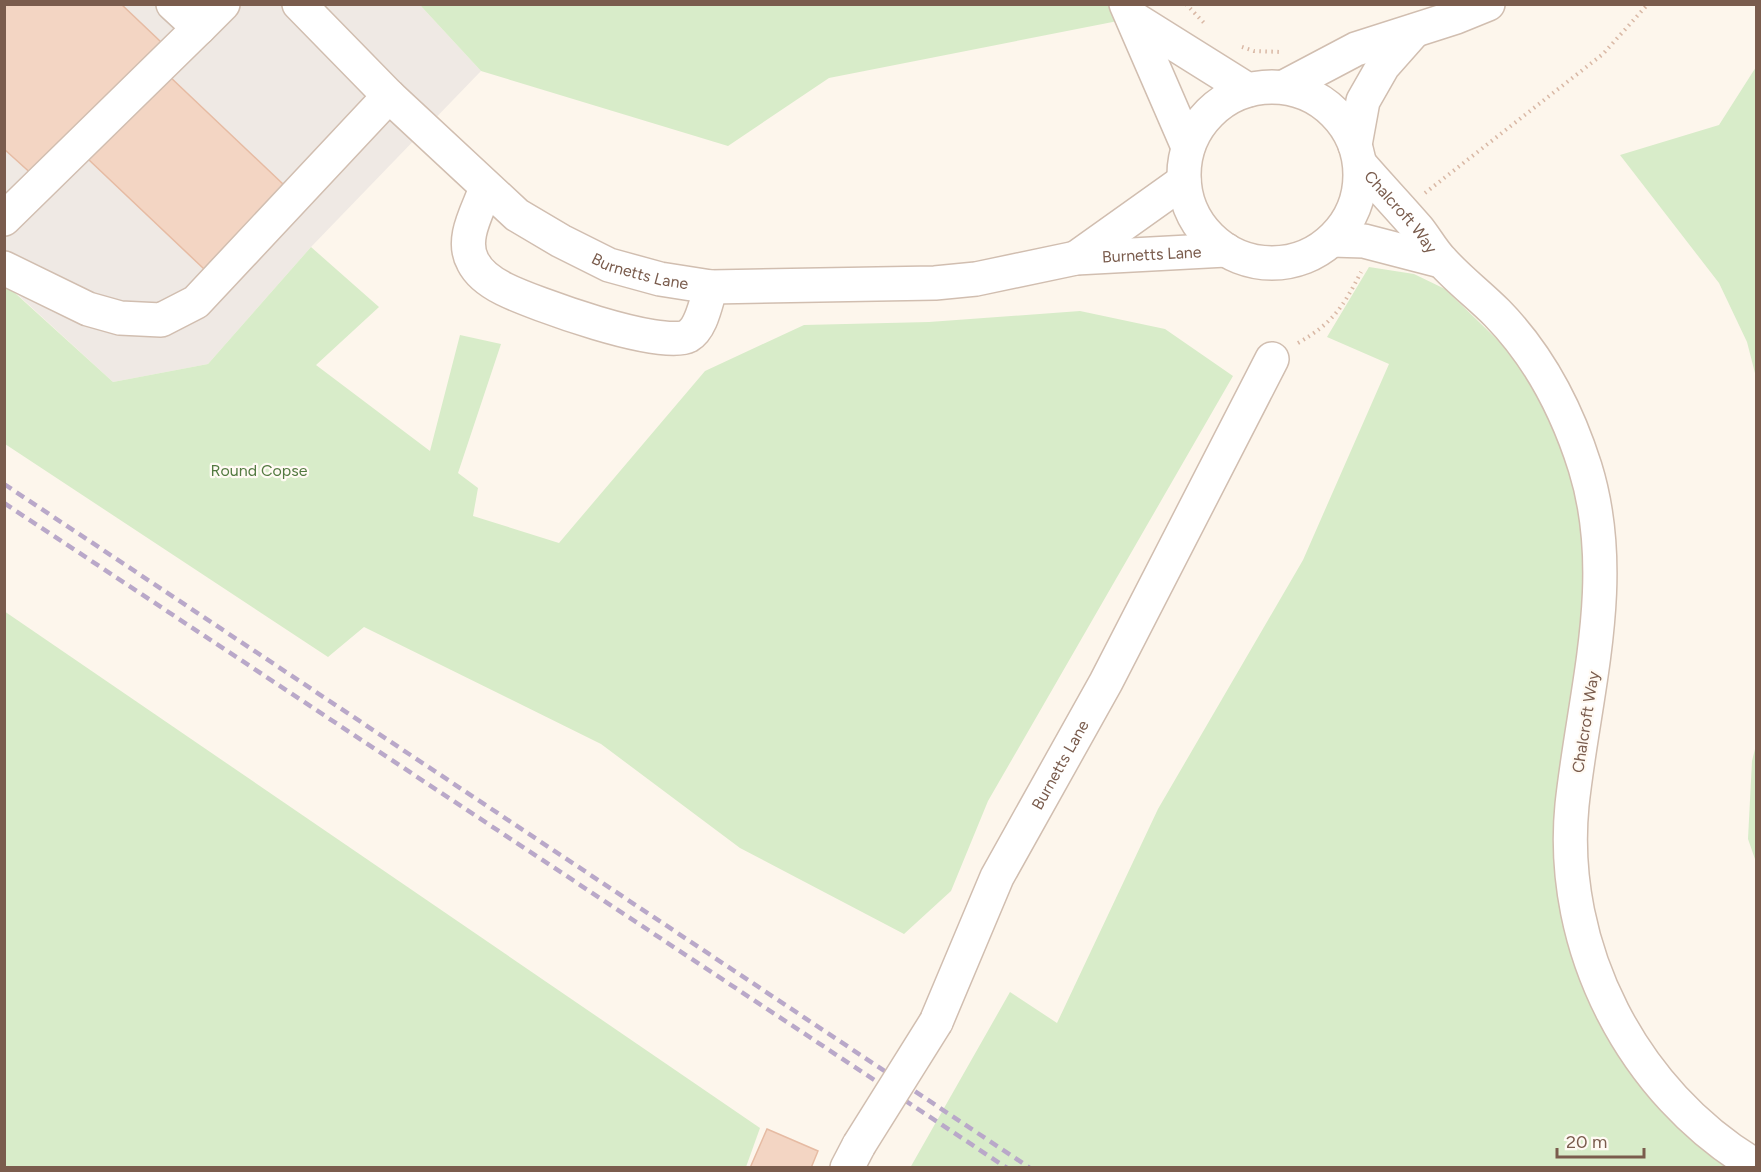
<svg xmlns="http://www.w3.org/2000/svg" width="1761" height="1172" viewBox="0 0 1761 1172" font-family="Figtree,sans-serif">
  <style>
    .industrial { fill: #efe9e4 }
    .green { fill: #d8ecc9 }
    .building { fill: #f3d5c3; stroke: #e6bba3; stroke-width: 1.5 }
    .lines { fill: none; stroke-linecap: round; stroke-linejoin: round }
    .minor-casing { stroke: #d1beb0; stroke-width: 36 }
    .path { stroke: #d9b8a5; stroke-width: 4; stroke-dasharray: 1.5 4.5; stroke-linecap: butt }
    .minor { stroke: #fff; stroke-width: 33 }
    .rail { stroke: #b9a8c9; stroke-width: 4.5; stroke-dasharray: 9 6; stroke-linecap: butt }
    .minor-bridge-casing { stroke: #d1beb0; stroke-width: 36; stroke-linecap: butt }
    .minor-bridge { stroke: #fff; stroke-width: 33 }
    .labels { text-anchor: middle; stroke-width: 4.5; stroke-linejoin: round; paint-order: stroke }
    .street-label { font-size: 16px; fill: #7a5c4d; stroke: #fffaf3 }
    .park-label { font-size: 16px; fill: #537a41; stroke: #fffaf3 }
  </style>
  <rect width="100%" height="100%" fill="#fdf6ec"/>
  <polygon class="industrial" points="4,5 420,5 481,71 311,247 208,364 113,382 5,283"/>
  <g class="green">
    <polygon points="1124,4 1133,18 829,78 728,146 481,71 420,5"/>
    <polygon points="1756,67 1756,377 1747,342 1719,283 1620,155 1719,125"/>
    <polygon points="311,247 379,307 316,365 430,451 460,335 501,344 458,473 478,488 473,516 559,543 705,371 804,325 929,322 1080,311 1165,329 1233,376 988,801 951,891 904,934 740,848 601,744 364,627 328,657 5,444 4,283 113,382 208,364"/>
    <polygon points="1369,267 1414,274 1445,289 1510,352 1539,394 1557,433 1574,483 1582,532 1585,588 1560,781 1578,970 1592,1007 1620,1054 1656,1104 1730,1167 910,1168 1010,992 1057,1023 1158,809 1303,560 1389,364 1327,337"/>
    <polygon points="4,611 760,1128 746,1167 5,1167"/>
    <polygon points="1756,745 1756,862 1748,839 1752,761"/>
  </g>
  <g class="building">
    <polygon points="4,4 121,4 161,42 35,177 4,149"/>
    <polygon points="168,75 284,185 204,269 88,159"/>
    <polygon points="767,1129 818,1151 811,1168 750,1168"/>
  </g>
  <g class="lines">
    <defs>
      <g id="minor">
        <polyline points="173,4 199,28 223,4"/>
        <path id="s1" d="M299 4 389 96 517 215 561 241 609 265 660 279 711 287 935 283 976 279 1076 258 1226 250"/>
        <polyline points="1126,4 1188,147"/>
        <polyline points="1133,18 1248,90"/>
        <circle cx="1272" cy="175" r="88"/>
        <polyline points="1284,87 1356,49 1456,17 1488,4"/>
        <polyline points="1355,145 1363,101 1383,66 1414,31"/>
        <path id="s2" d="M1360 164C1379 186 1399 207 1418 229 1426 239 1433 252 1442 261 1459 280 1479 295 1497 313 1539 356 1567 410 1585 467 1620 579 1584 693 1572 805 1558 948 1633 1093 1756 1166"/>
        <path d="M486 188C478 211 460 239 473 262 479 274 492 283 504 289 532 303 662 350 688 336 702 328 706 301 711 287"/>
        <polyline points="4,219 199,28"/>
        <polyline points="1332,240 1364,241 1441,261"/>
        <polyline points="1076,258 1184,181"/>
        <polyline points="4,268 88,309 120,318 161,320 196,302 389,96"/>
        <path id="s3" d="M936 1022 997 877 1106 682 1272 359"/>
        <polyline points="847,1168 859,1145"/>
      </g>
    </defs>
    <use href="#minor" class="minor-casing"/>
    <g class="path">
      <polyline points="1186,4 1206,25"/>
      <polyline points="1242,47 1254,51 1282,52"/>
      <polyline points="1425,193 1603,54 1648,4"/>
      <path d="M1298 343C1333 323 1343 307 1361 272"/>
    </g>
    <use href="#minor" class="minor"/>
    <g class="rail">
      <polyline points="4,484 1030,1168"/>
      <polyline points="4,503 1007,1168"/>
    </g>
    <defs>
      <polyline id="minor-bridge" points="859,1145 936,1022"/>
    </defs>
    <use href="#minor-bridge" class="minor-bridge-casing"/>
    <use href="#minor-bridge" class="minor-bridge"/>
  </g>
  <g class="labels">
    <g class="street-label">
      <text dy="6" stroke="none"><textPath href="#s2" startOffset="63">Chalcroft Way</textPath></text>
      <text dy="6" stroke="none"><textPath href="#s1" startOffset="956">Burnetts Lane</textPath></text>
      <text dy="6" stroke="none"><textPath href="#s1" startOffset="440">Burnetts Lane</textPath></text>
      <text transform="translate(1585 722) rotate(-81)" y="6">Chalcroft Way</text>
      <text dy="6" stroke="none"><textPath href="#s3" startOffset="286">Burnetts Lane</textPath></text>
    </g>
    <g class="park-label">
      <text x="259" y="476">Round Copse</text>
    </g>
  </g>
  <rect width="1761" height="1172" fill="none" stroke="#7a5c4d" stroke-width="12"/>
  <path d="M1557 1148v9h87v-9" fill="none" stroke="#7a5c4d" stroke-width="3"/>
  <text x="1566" y="1148" font-size="18" fill="#7a5c4d" stroke="#fffaf3" stroke-width="4.5" paint-order="stroke">20 m</text>
</svg>
